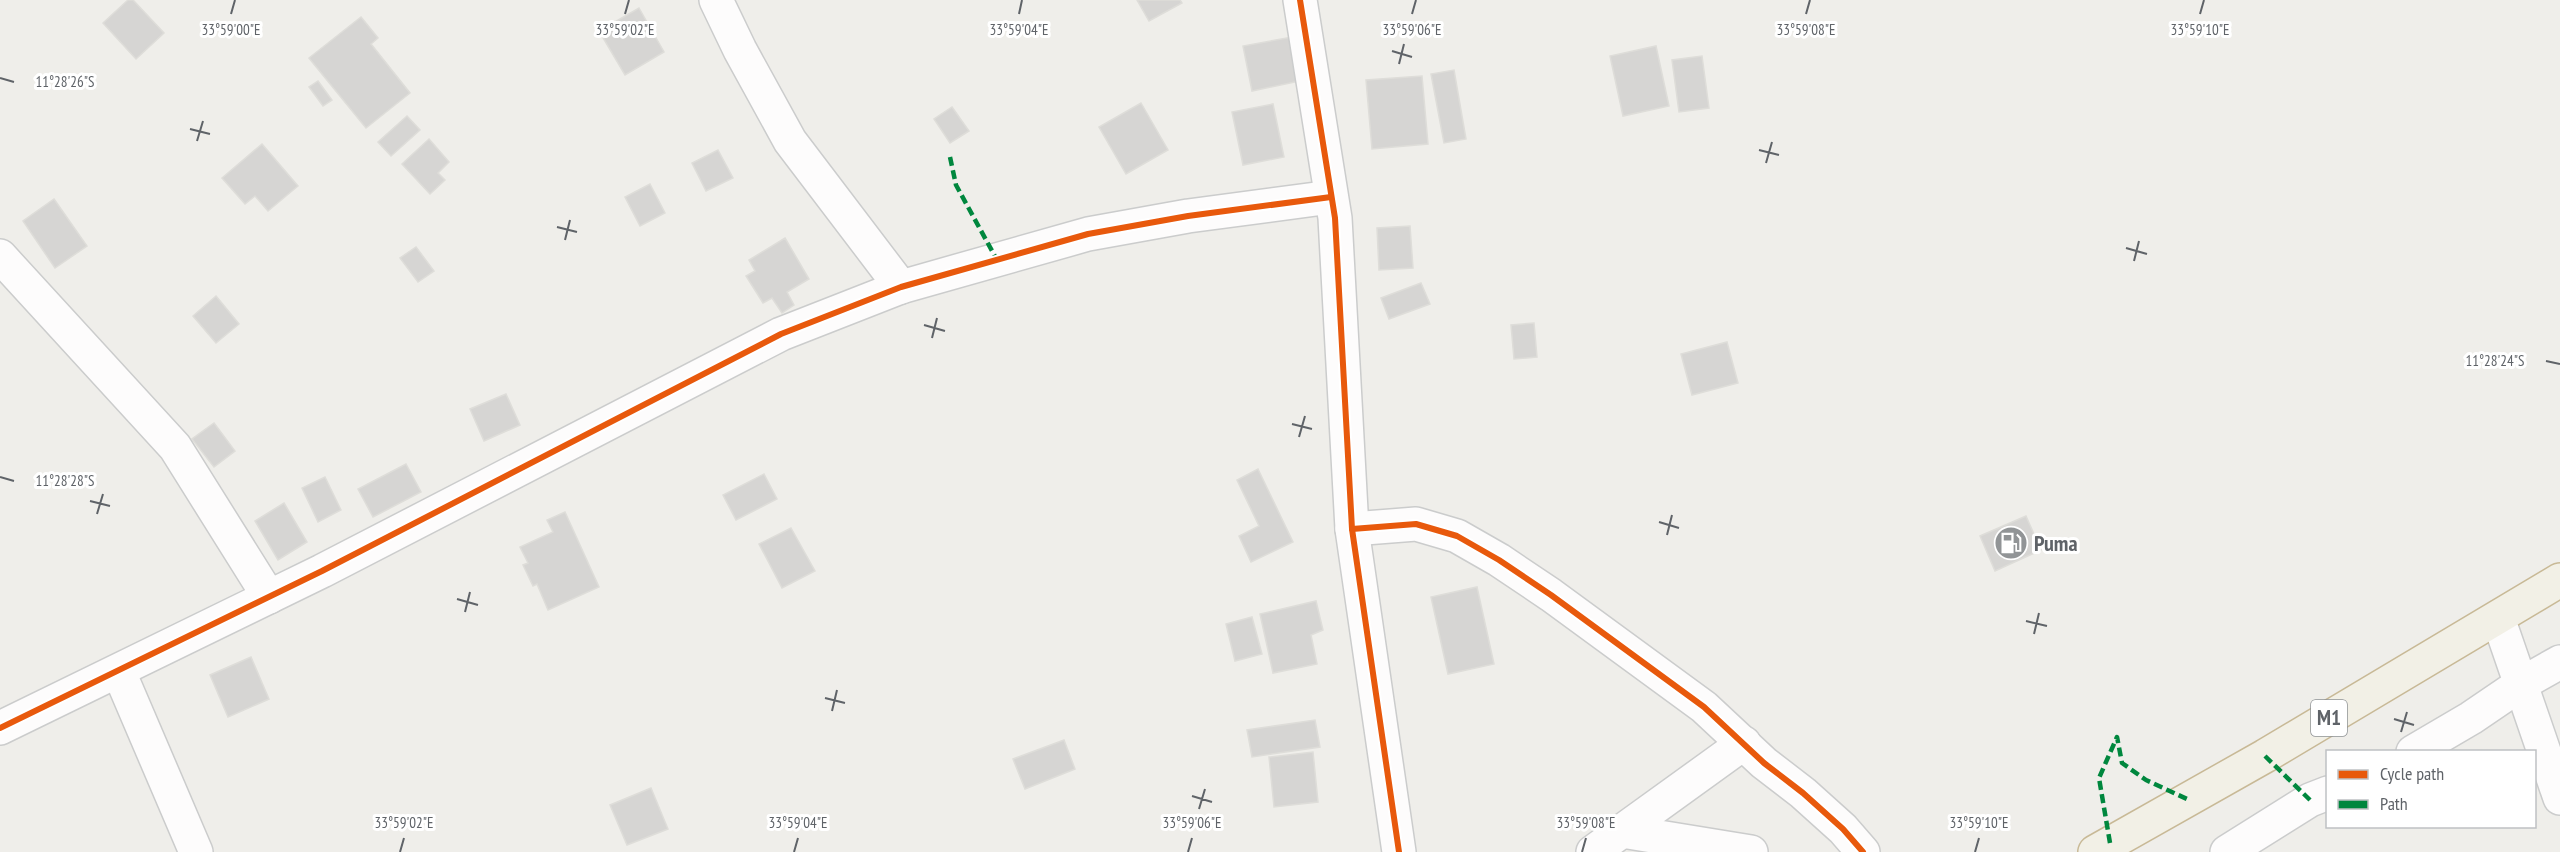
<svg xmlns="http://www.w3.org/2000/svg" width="2560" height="852" viewBox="0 0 2560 852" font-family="'PT Sans Narrow',sans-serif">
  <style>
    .building { fill: #d6d5d3; stroke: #deddd9; stroke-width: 1.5 }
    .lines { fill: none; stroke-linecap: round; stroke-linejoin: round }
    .minor-casing { stroke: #cbcccc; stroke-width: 36 }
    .trunk-casing { stroke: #c8b996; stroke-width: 36 }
    .minor { stroke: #fdfcfc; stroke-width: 33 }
    .trunk { stroke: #f2f0e6; stroke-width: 33 }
    .quiet { stroke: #00873e; stroke-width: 4.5; stroke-dasharray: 9 4.5; stroke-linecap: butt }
    .cycleway-casing { stroke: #fff; stroke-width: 10 }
    .cycleway { stroke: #e8590c; stroke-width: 6 }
    .ticks { fill: none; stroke: #5f6368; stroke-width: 2 }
    .labels { text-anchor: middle; stroke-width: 6; stroke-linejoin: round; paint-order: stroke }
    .shield { fill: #fff; stroke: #8f9295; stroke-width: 1.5 }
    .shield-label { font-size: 21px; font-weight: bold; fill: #5f6368 }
    .poi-label { font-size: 22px; font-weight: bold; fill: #5f6368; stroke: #fff; text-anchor: start }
    .ticks-label { font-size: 15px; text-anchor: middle; fill: #5f6368; stroke: #fff; stroke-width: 6; stroke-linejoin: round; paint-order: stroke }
  </style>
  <rect width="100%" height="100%" fill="#efeeea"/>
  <g class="building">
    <polygon points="128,0 133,0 164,33 136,59 103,23"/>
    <polygon points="1137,0 1180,0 1182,3 1149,21"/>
    <polygon points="639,8 664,52 625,75 599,31"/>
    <polygon points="361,17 378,38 371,44 410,93 366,128 309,58"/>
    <polygon points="1292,37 1300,81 1252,91 1243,46"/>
    <polygon points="1656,46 1669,106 1623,116 1610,56"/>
    <polygon points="1702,56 1709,108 1679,112 1672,60"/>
    <polygon points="1454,70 1466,139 1444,143 1431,74"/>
    <polygon points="1422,76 1428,144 1372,149 1366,80"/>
    <polygon points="318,81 332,100 323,106 309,87"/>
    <polygon points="1141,103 1168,150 1126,174 1099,127"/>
    <polygon points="1273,104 1284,157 1243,165 1232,112"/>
    <polygon points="952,107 969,131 950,143 934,119"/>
    <polygon points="407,116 420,130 391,156 378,142"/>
    <polygon points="429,139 449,162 438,173 445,180 430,194 402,164"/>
    <polygon points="262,144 298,186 268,211 255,196 245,204 222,178"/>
    <polygon points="718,150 733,178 706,191 692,163"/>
    <polygon points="650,184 665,213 640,226 625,197"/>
    <polygon points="54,199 87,246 55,268 23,221"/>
    <polygon points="1410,226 1413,268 1379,270 1377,228"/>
    <polygon points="785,238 809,279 787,292 794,305 782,313 772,298 763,303 746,276 755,271 749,260"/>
    <polygon points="416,247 434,271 418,282 400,258"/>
    <polygon points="1421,283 1430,304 1389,319 1381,298"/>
    <polygon points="216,296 239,324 216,343 193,316"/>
    <polygon points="1534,323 1537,357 1514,359 1511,325"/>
    <polygon points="1727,342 1738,383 1692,395 1681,354"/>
    <polygon points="506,394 520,425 484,441 470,409"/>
    <polygon points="214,423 235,451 214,467 192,439"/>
    <polygon points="406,464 421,492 373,517 358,489"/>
    <polygon points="1258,469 1293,542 1251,562 1239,536 1259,526 1237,480"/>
    <polygon points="764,474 777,499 736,520 723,495"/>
    <polygon points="325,477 341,510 318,522 302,488"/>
    <polygon points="284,503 307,542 278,560 255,521"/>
    <polygon points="565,512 599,587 548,610 537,584 533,586 523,565 528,563 520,547 553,532 547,520"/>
    <polygon points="2026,516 2041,550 1995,571 1980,536"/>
    <polygon points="791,528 815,571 782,588 759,544"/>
    <polygon points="1477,587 1494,664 1448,674 1431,597"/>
    <polygon points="1316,601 1323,630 1311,635 1317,664 1273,673 1260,614"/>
    <polygon points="1252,617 1262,654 1235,661 1226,624"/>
    <polygon points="251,657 269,699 228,717 210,675"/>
    <polygon points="1315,720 1320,747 1252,757 1247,730"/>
    <polygon points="1064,740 1075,769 1025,789 1013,759"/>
    <polygon points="1313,752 1318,802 1274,807 1269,757"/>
    <polygon points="651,788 668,829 627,845 610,805"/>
  </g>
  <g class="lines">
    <defs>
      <g id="minor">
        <polyline points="716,0 740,50 790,141 901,287"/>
        <polyline points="1300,0 1335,218 1352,529 1399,852"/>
        <polyline points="0,256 175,447 269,597"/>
        <polyline points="1352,529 1416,524 1457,536 1499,560 1551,595 1704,707 1764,763 1803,793 1843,829 1863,852"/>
        <polyline points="2498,618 2560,798"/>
        <polyline points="119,672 196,852"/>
        <polyline points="0,728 322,571 781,334 901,287 1088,234 1188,216 1331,197"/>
        <polyline points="2413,752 2471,718 2521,684 2560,662"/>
        <polyline points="1622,831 1751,852"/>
        <polyline points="1593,852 1744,743"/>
        <polyline points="2227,852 2310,800 2328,793"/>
      </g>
      <polyline id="trunk" points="2095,852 2265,756 2560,580"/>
    </defs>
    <use href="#minor" class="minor-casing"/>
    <use href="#trunk" class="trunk-casing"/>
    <use href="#minor" class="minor"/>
    <use href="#trunk" class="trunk"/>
    <g class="quiet">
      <polyline points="950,157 956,185 997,260"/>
      <polyline points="2265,756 2310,800"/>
      <polyline points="2110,843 2099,778 2117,737 2122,763 2146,780 2187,799"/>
    </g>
    <defs>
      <g id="cycleway">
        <polyline points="1300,0 1335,218 1352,529 1399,852"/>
        <polyline points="1352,529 1416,524 1457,536 1499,560 1551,595 1704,707 1764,763 1803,793 1843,829 1863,852"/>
        <polyline points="0,728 322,571 781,334 901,287 1088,234 1188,216 1331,197"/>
      </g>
    </defs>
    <use href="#cycleway" class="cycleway-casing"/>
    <use href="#cycleway" class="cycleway"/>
  </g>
  <path class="ticks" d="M231 14 235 0M625 14 629 0M1019 14 1022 0M1412 14 1416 0M1806 14 1810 0M2200 14 2204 0M1392 51 1412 57M1399 64 1404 44M0 78 14 82M190 129 210 134M197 141 203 121M1759 150 1779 155M1766 163 1772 142M557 227 577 232M565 240 570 220M2126 248 2147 254M2134 261 2139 241M924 325 945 331M932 338 937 318M2546 361 2560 364M1292 424 1312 429M1299 437 1305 416M0 477 14 481M90 501 110 506M97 514 103 494M1659 522 1679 528M1667 535 1672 515M457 599 478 605M465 612 470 592M2026 621 2047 626M2034 634 2039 613M825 698 845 703M832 711 837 690M2394 719 2414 725M2401 732 2407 712M1192 796 1212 802M1199 809 1205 789M400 852 404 838M794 852 798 838M1188 852 1192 838M1582 852 1586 838M1975 852 1979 838"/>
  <defs>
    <symbol id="fuel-disc" viewBox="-11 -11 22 22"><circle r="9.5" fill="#919496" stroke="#fff"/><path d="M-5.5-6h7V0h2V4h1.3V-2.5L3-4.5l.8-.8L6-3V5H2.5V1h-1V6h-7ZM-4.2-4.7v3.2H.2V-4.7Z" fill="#fff"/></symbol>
  </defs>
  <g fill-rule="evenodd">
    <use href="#fuel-disc" x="1992" y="524" width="38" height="38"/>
  </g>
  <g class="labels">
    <rect class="shield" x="2311" y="700" width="36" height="36" rx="4.5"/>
    <g class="shield-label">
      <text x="2329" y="725">M1</text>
    </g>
    <g class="poi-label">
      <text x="2034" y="551">Puma</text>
    </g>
  </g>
  <g class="ticks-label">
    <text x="231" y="35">33°59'00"E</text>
    <text x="625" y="35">33°59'02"E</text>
    <text x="1019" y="35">33°59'04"E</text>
    <text x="1412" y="35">33°59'06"E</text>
    <text x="1806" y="35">33°59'08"E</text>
    <text x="2200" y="35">33°59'10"E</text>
    <text x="65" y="87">11°28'26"S</text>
    <text x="2495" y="366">11°28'24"S</text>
    <text x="65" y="486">11°28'28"S</text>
    <text x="404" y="828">33°59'02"E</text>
    <text x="798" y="828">33°59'04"E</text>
    <text x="1192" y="828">33°59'06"E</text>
    <text x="1586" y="828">33°59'08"E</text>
    <text x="1979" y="828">33°59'10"E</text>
  </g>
  <rect x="2326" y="750" width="210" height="78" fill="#ffffff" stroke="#bfc1c3" stroke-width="1.5"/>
  <rect x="2338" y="770" width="30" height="9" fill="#e8590c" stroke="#bfc1c3" stroke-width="1.5"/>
  <text x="2380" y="780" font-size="18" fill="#5f6368">Cycle path</text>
  <rect x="2338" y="800" width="30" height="9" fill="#00873e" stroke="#bfc1c3" stroke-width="1.5"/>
  <text x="2380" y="810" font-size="18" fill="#5f6368">Path</text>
</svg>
